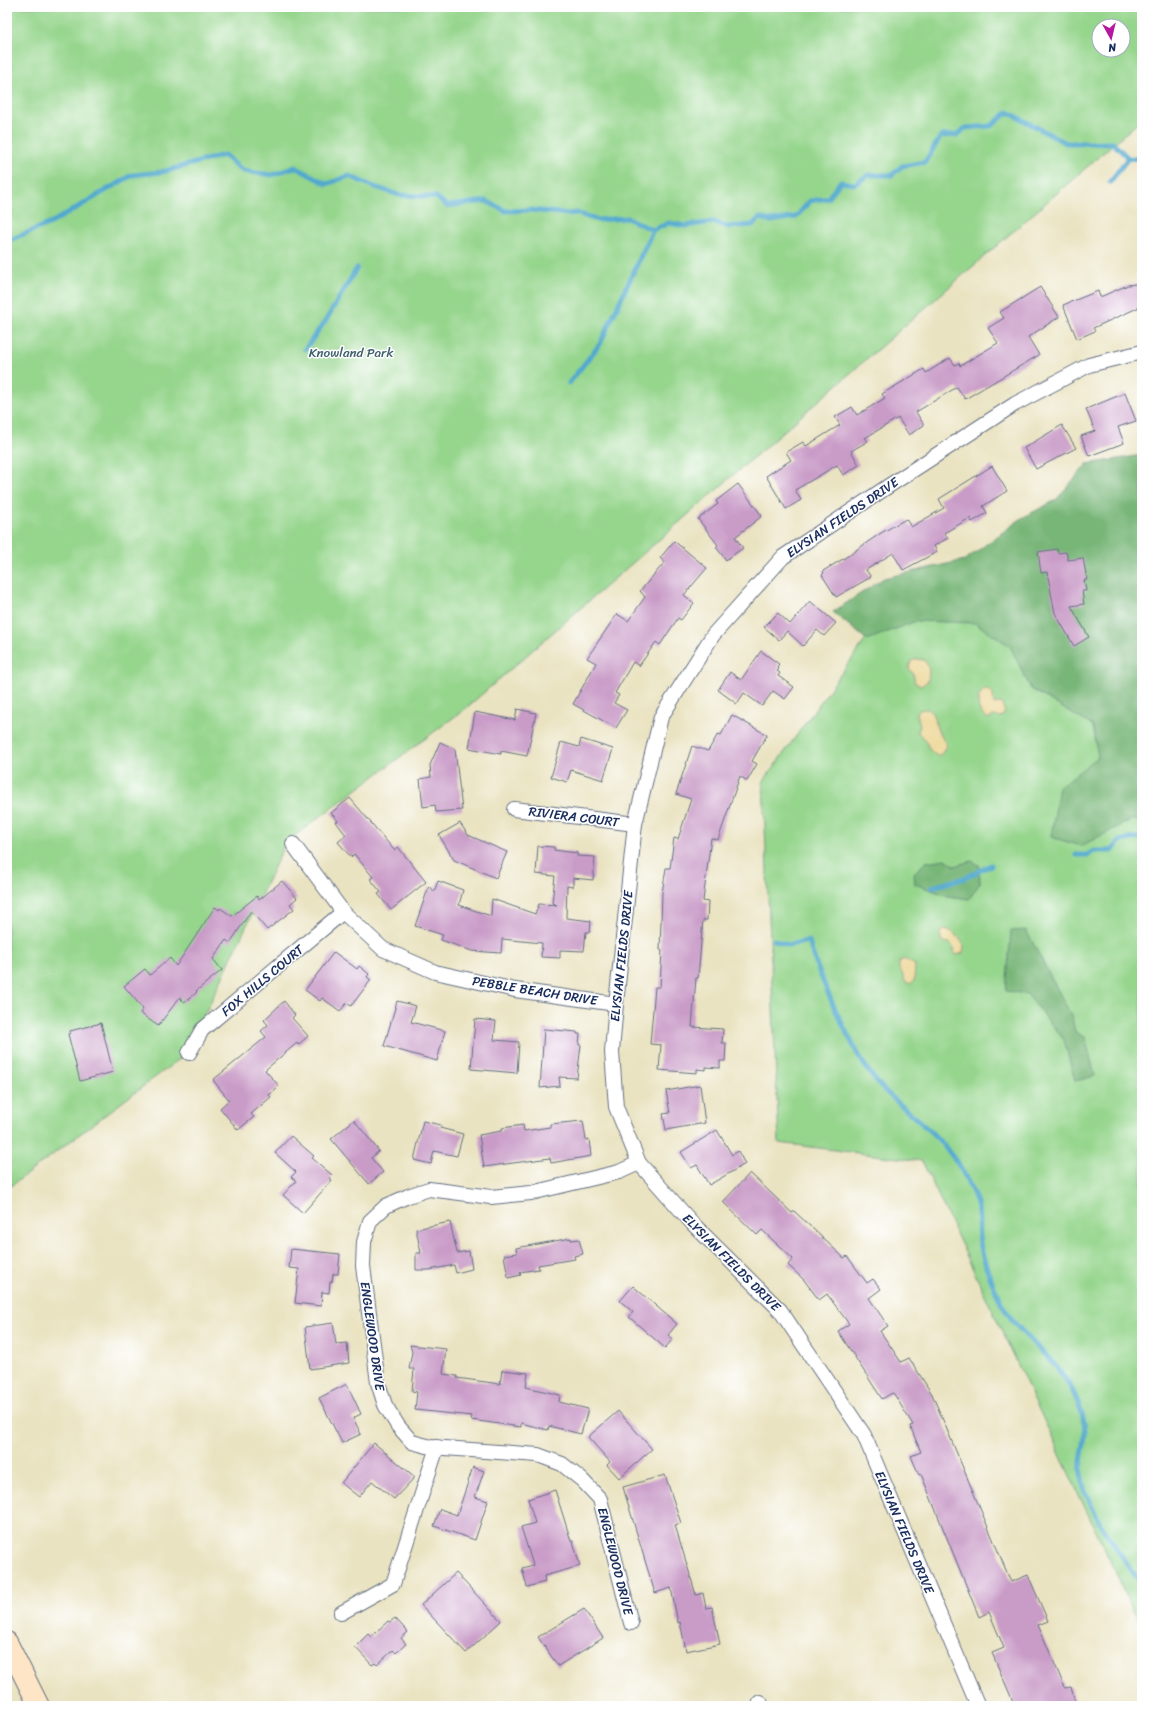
<svg xmlns="http://www.w3.org/2000/svg" width="1149" height="1713" viewBox="0 0 1149 1713" font-family="Sriracha,sans-serif">
  <style>
    .green { fill: #95d58c; stroke: #588275; fill-rule: evenodd }
    .forest { fill: #78b678; stroke: #4a726b }
    .sand { fill: #eeda9e; stroke: #84847e }
    .lines { fill: none; stroke-linecap: round; stroke-linejoin: round }
    .stream { stroke: #51a9ce; stroke-width: 5 }
    .building { fill: #c99cc8 }
    .street-casing { stroke: #636e81; stroke-width: 16 }
    .secondary-casing { stroke: #636e81; stroke-width: 22 }
    .street { stroke: #fff; stroke-width: 14 }
    .secondary { stroke: #fee5c5; stroke-width: 20 }
    .labels { text-anchor: middle; stroke-width: 3; stroke-linejoin: round; paint-order: stroke }
    .park-label { font-size: 13px; fill: #40616c; stroke: #fff }
    .street-label { font-size: 13px; fill: #1b2f5e; stroke: #fff }
  </style>
  <rect width="100%" height="100%" fill="#fff"/>
  <filter id="ink" filterUnits="userSpaceOnUse"><feTurbulence type="fractalNoise" baseFrequency=".025" numOctaves="2"/><feDisplacementMap in="SourceGraphic" scale="8" xChannelSelector="R" yChannelSelector="G"/><feConvolveMatrix kernelMatrix="1 2 1 2 8 2 1 2 1" color-interpolation-filters="sRGB"/></filter>
  <filter id="wash" filterUnits="userSpaceOnUse"><feTurbulence type="fractalNoise" baseFrequency=".012" numOctaves="4" result="noise"/><feDisplacementMap in="SourceGraphic" scale="16" xChannelSelector="R" yChannelSelector="G"/><feGaussianBlur stdDeviation="0.9" result="paint"/><feColorMatrix in="noise" values="0 0 0 0 0 0 0 0 0 0 0 0 0 0 0 0 0 1.4 0 .05"/><feComposite in="paint" operator="in"/></filter>
  <g filter="url(#wash)">
    <rect width="100%" height="100%" fill="#eae3c1"/>
    <g class="green">
      <path d="M7 7H1142V119L465 709 286 842 186 1054 7 1189ZM1099 26H1123V50H1099Z"/>
      <polygon points="978,598 1142,723 1142,1629 922,1161 779,1143 763,782 887,610"/>
    </g>
    <g class="forest">
      <polygon points="1142,455 1142,823 1133,819 1081,846 1051,837 1059,787 1098,757 1093,726 1031,689 1010,646 975,623 916,621 867,640 833,612 884,578 965,560 1022,518 1056,500 1087,464"/>
      <polygon points="945,859 955,866 972,861 979,865 980,883 969,899 948,896 915,884 914,873 926,862"/>
      <polygon points="1026,930 1072,1017 1075,1032 1085,1037 1095,1076 1075,1081 1064,1040 1027,994 1006,991 1011,931"/>
    </g>
    <g class="sand">
      <path d="M917 659 924 660C930 667 929 672 928 681L921 686 915 683 913 673 909 669 911 661Z"/>
      <path d="M985 689 989 690 993 694 994 704 1001 703 1005 712 1002 717 994 716 988 719C977 713 974 697 985 689Z"/>
      <path d="M927 709C935 713 934 721 937 728 939 734 944 739 946 745L943 752 938 756C929 752 929 747 925 740 923 737 920 736 918 732L920 726 917 713 919 710Z"/>
      <path d="M944 929C953 930 960 938 964 946L963 953 956 955C953 952 954 947 951 944 948 942 945 943 942 941L940 935 941 930Z"/>
      <polygon points="904,959 915,965 914,981 910,984 905,981 902,973 899,968 899,962"/>
    </g>
    <g class="lines">
      <g class="stream">
        <polyline points="1110,182 1128,158"/>
        <polyline points="653,230 669,223 685,226 714,222 728,227 752,225 760,218 771,221 796,217 810,201 828,198 840,182 855,184 868,175 892,175 902,166 925,162 941,136 958,135 965,128 991,126 1008,112 1066,143 1113,143 1128,158 1142,159"/>
        <polyline points="7,241 51,223 132,175 162,172 224,155 243,171 272,175 295,167 327,184 349,176 372,186 399,195 436,197 447,206 486,201 506,211 531,210 569,214 576,213 598,220 627,218 653,230"/>
        <polyline points="305,349 326,320 357,268"/>
        <polyline points="569,383 600,344 653,230"/>
        <polyline points="1076,855 1087,855 1094,851 1111,851 1120,841 1142,837"/>
        <polyline points="932,887 965,878 991,865"/>
        <path d="M774 940 788 945 809 941C815 966 826 988 836 1011 849 1037 862 1067 882 1088 914 1119 945 1137 966 1178 972 1190 979 1204 979 1217 979 1223 978 1229 979 1236 981 1257 991 1281 1000 1300 1017 1337 1057 1356 1074 1394 1080 1405 1085 1420 1085 1433 1085 1447 1079 1460 1081 1474 1086 1511 1122 1554 1142 1586"/>
      </g>
    </g>
    <g id="blocks">
      <g class="building">
        <polygon points="1142,283 1142,306 1093,328 1095,331 1077,339 1063,305 1098,291 1100,297 1128,285"/>
        <polygon points="1040,287 1059,317 1028,337 1039,355 965,399 957,387 916,412 924,425 909,435 898,418 865,438 868,441 851,451 859,465 843,475 837,465 795,490 801,500 786,509 766,476 791,460 786,452 803,442 806,446 840,425 835,417 852,407 857,415 885,398 882,394 924,369 926,373 950,358 955,365 959,363 960,366 998,343 988,328 1004,318 1000,312"/>
        <polygon points="1125,393 1136,421 1118,427 1124,443 1089,456 1081,436 1095,431 1086,409"/>
        <polygon points="1062,425 1076,448 1036,469 1024,448"/>
        <polygon points="992,466 1007,491 983,506 987,513 972,522 970,518 944,533 948,538 934,546 937,552 903,570 893,553 866,570 871,577 836,597 822,575 824,573 823,571 856,551 856,550 881,533 906,519 911,527 944,508 939,499"/>
        <polygon points="738,484 762,516 735,537 743,548 726,560 716,547 718,545 698,519 718,504 716,501"/>
        <polygon points="674,541 707,568 684,595 694,603 681,620 678,618 660,645 656,642 639,666 633,662 615,693 619,695 614,703 627,710 616,728 573,704 596,663 587,658 617,614 628,621 645,597 640,591 665,562 660,558"/>
        <polygon points="1057,549 1058,553 1066,552 1068,560 1083,558 1087,580 1084,580 1086,591 1082,591 1084,604 1071,606 1089,637 1074,646 1055,613 1047,572 1041,573 1038,552"/>
        <polygon points="810,601 836,623 824,636 817,630 803,646 787,631 779,640 764,627 778,613 790,624"/>
        <polygon points="761,651 779,664 777,667 779,669 777,671 780,673 778,676 794,687 785,699 773,691 762,706 744,693 737,704 718,690 730,672 741,680"/>
        <polygon points="517,709 536,713 527,756 501,751 501,754 469,748 475,712 515,720"/>
        <polygon points="732,715 767,735 752,761 757,764 747,781 740,776 718,840 711,838 703,901 708,902 707,920 703,920 698,978 696,978 692,1027 723,1029 722,1043 726,1043 725,1061 720,1061 720,1068 706,1067 706,1070 697,1069 697,1073 659,1070 661,1045 650,1044 655,987 660,987 662,950 660,950 662,893 666,868 670,868 674,838 678,839 691,799 676,794 692,746 708,751 718,734 721,735"/>
        <polygon points="581,739 613,749 603,780 571,770 567,782 551,777 561,742 579,747"/>
        <polygon points="440,742 455,749 462,810 436,812 435,805 423,807 420,779 431,777 430,765"/>
        <polygon points="350,798 394,850 398,847 426,882 391,910 378,894 381,892 370,879 373,877 354,854 351,857 338,842 346,835 336,822 338,821 331,813"/>
        <polygon points="460,823 468,835 507,852 496,878 454,860 439,835"/>
        <polygon points="538,846 554,847 554,850 577,853 577,856 595,857 593,880 573,878 573,887 567,886 566,918 591,921 590,932 586,932 584,951 560,950 560,958 541,957 542,943 502,939 501,953 472,951 441,940 443,935 415,926 429,886 434,892 438,881 463,890 459,905 491,916 492,899 535,914 539,904 557,905 552,903 555,876 536,874"/>
        <polygon points="282,881 297,898 290,904 294,909 267,930 251,911 230,943 226,940 213,959 222,970 196,991 197,992 184,1003 180,997 158,1026 140,1013 143,1009 124,986 145,969 150,975 170,958 176,966 215,907 219,910 220,908 232,916 257,896 259,900"/>
        <polygon points="334,952 357,969 359,966 369,974 367,977 371,980 351,1006 347,1003 340,1011 322,998 320,1001 305,990"/>
        <polygon points="284,1001 295,1015 292,1018 308,1036 298,1045 297,1043 265,1070 279,1086 269,1095 271,1097 251,1114 254,1117 238,1130 220,1108 229,1100 213,1080 266,1037 261,1031 268,1025 264,1020"/>
        <polygon points="397,1001 416,1006 411,1022 445,1031 437,1061 384,1046"/>
        <polygon points="475,1019 496,1021 494,1040 519,1042 517,1073 471,1069"/>
        <polygon points="101,1023 113,1072 80,1081 68,1034 70,1033 70,1031"/>
        <polygon points="544,1029 577,1032 577,1034 580,1034 579,1045 581,1045 577,1078 559,1077 560,1086 540,1088"/>
        <polygon points="700,1085 705,1123 666,1130 663,1114 670,1113 666,1091"/>
        <polygon points="354,1120 379,1151 371,1158 383,1172 369,1184 331,1139"/>
        <polygon points="423,1121 441,1125 440,1128 463,1134 457,1156 434,1151 431,1164 414,1160"/>
        <polygon points="583,1121 586,1140 589,1139 591,1156 551,1163 550,1158 484,1167 479,1135 502,1131 502,1128 523,1125 524,1131 550,1127 550,1124"/>
        <polygon points="717,1130 732,1155 738,1151 745,1164 709,1185 697,1165 691,1168 681,1152"/>
        <polygon points="291,1136 314,1156 312,1158 332,1175 329,1178 332,1180 303,1213 283,1195 296,1181 291,1177 296,1172 275,1153"/>
        <polygon points="750,1173 792,1213 794,1211 844,1258 847,1256 867,1283 873,1279 881,1289 869,1298 888,1326 880,1331 901,1362 909,1358 932,1394 1011,1582 1028,1575 1048,1621 1038,1625 1065,1688 1071,1687 1076,1706 1015,1706 992,1653 1004,1648 989,1612 979,1617 921,1474 919,1475 911,1456 921,1452 910,1426 913,1425 894,1394 892,1393 882,1399 838,1331 849,1324 827,1294 819,1300 804,1280 788,1265 793,1259 762,1230 757,1235 723,1202"/>
        <polygon points="450,1222 457,1253 469,1251 472,1269 456,1273 454,1265 429,1270 416,1270 416,1253 421,1253 416,1229"/>
        <polygon points="571,1238 571,1240 579,1239 583,1254 574,1256 575,1259 538,1265 539,1269 520,1272 521,1275 508,1278 504,1255 517,1253 516,1248"/>
        <polygon points="291,1249 340,1254 338,1274 333,1274 332,1282 330,1282 329,1293 322,1292 321,1306 295,1303 299,1269 289,1268"/>
        <polygon points="633,1286 677,1324 668,1335 673,1339 665,1348 629,1317 633,1312 620,1301"/>
        <polygon points="333,1323 336,1344 347,1343 349,1363 310,1369 305,1327"/>
        <polygon points="410,1345 446,1349 443,1374 457,1376 457,1378 500,1384 502,1370 528,1373 526,1387 560,1395 559,1402 588,1409 581,1434 549,1426 548,1430 521,1423 521,1427 471,1420 472,1416 415,1410 417,1392 412,1391 414,1369 409,1369 412,1352"/>
        <polygon points="347,1384 361,1414 353,1418 361,1434 342,1443 319,1398"/>
        <polygon points="618,1411 652,1449 619,1478 607,1465 610,1462 588,1437"/>
        <polygon points="374,1443 415,1477 394,1499 372,1481 359,1497 341,1483"/>
        <polygon points="473,1467 484,1471 475,1497 488,1501 475,1540 434,1526 440,1509 457,1515"/>
        <polygon points="665,1475 681,1523 675,1525 696,1595 703,1593 706,1608 712,1607 720,1644 686,1651 680,1622 678,1623 671,1588 655,1593 646,1564 623,1487"/>
        <polygon points="555,1490 571,1541 573,1541 580,1566 544,1576 545,1582 527,1587 522,1568 533,1565 521,1527 535,1523 528,1499"/>
        <polygon points="456,1573 501,1621 466,1653 421,1605"/>
        <polygon points="584,1609 603,1638 558,1666 538,1637"/>
        <polygon points="395,1618 408,1632 401,1638 406,1644 396,1653 393,1650 377,1665 375,1663 372,1665 355,1647 368,1634 371,1637 388,1621 390,1622"/>
      </g>
    </g>
  </g>
  <g filter="url(#ink)">
    <use href="#blocks" fill-opacity="0" stroke="#636e81" stroke-width="1"/>
    <g class="lines">
      <defs>
        <g id="street">
          <polyline points="514,809 635,824"/>
          <polyline points="293,844 343,912 383,949 435,972 515,990 616,1004"/>
          <polyline points="189,1053 202,1030 343,912"/>
          <polyline points="341,1613 393,1584 437,1447"/>
          <polyline points="631,1623 600,1499 582,1480 562,1464 538,1455 431,1447 412,1442 398,1426 385,1405 378,1383 363,1266 364,1242 370,1221 386,1206 408,1196 429,1189 491,1197 531,1193 619,1172 639,1163"/>
          <polyline points="760,1702 762,1706"/>
          <polyline points="978,1706 864,1435 780,1310 693,1224 639,1163 616,1107 612,1052 616,1004 635,824 661,717 713,635 783,557 887,487 1015,404 1089,365 1142,352"/>
        </g>
        <polyline id="secondary" points="7,1642 39,1706"/>
      </defs>
      <use href="#street" class="street-casing"/>
      <use href="#secondary" class="secondary-casing"/>
      <use href="#street" class="street"/>
      <use href="#secondary" class="secondary"/>
    </g>
  </g>
  <g class="labels">
    <g class="park-label">
      <text x="351" y="357">Knowland Park</text>
    </g>
    <g class="street-label">
      <text transform="translate(842 517) rotate(-34)" y="5">ELYSIAN FIELDS DRIVE</text>
      <text transform="translate(574 816) rotate(7)" y="5">RIVIERA COURT</text>
      <text transform="translate(621 956) rotate(-84)" y="5">ELYSIAN FIELDS DRIVE</text>
      <text transform="translate(262 980) rotate(-40)" y="5">FOX HILLS COURT</text>
      <text transform="translate(535 990) rotate(9)" y="5">PEBBLE BEACH DRIVE</text>
      <text transform="translate(732 1262) rotate(45)" y="5">ELYSIAN FIELDS DRIVE</text>
      <text transform="translate(373 1336) rotate(82)" y="5">ENGLEWOOD DRIVE</text>
      <text transform="translate(905 1532) rotate(67)" y="5">ELYSIAN FIELDS DRIVE</text>
      <text transform="translate(616 1561) rotate(76)" y="5">ENGLEWOOD DRIVE</text>
    </g>
  </g>
  <rect width="1149" height="1713" fill="none" stroke="#fff" stroke-width="24"/>
  <g transform="translate(1111 38) rotate(172)"><circle r="19" fill="#ffffff" stroke="#a4acbf"/>
  <path d="M0-3L7 15L0 10L-7 15Z" fill="#b5179e"/>
  <text y="-6" font-size="11" font-weight="bold" text-anchor="middle" fill="#1b2f5e">N</text>
  </g>
</svg>
